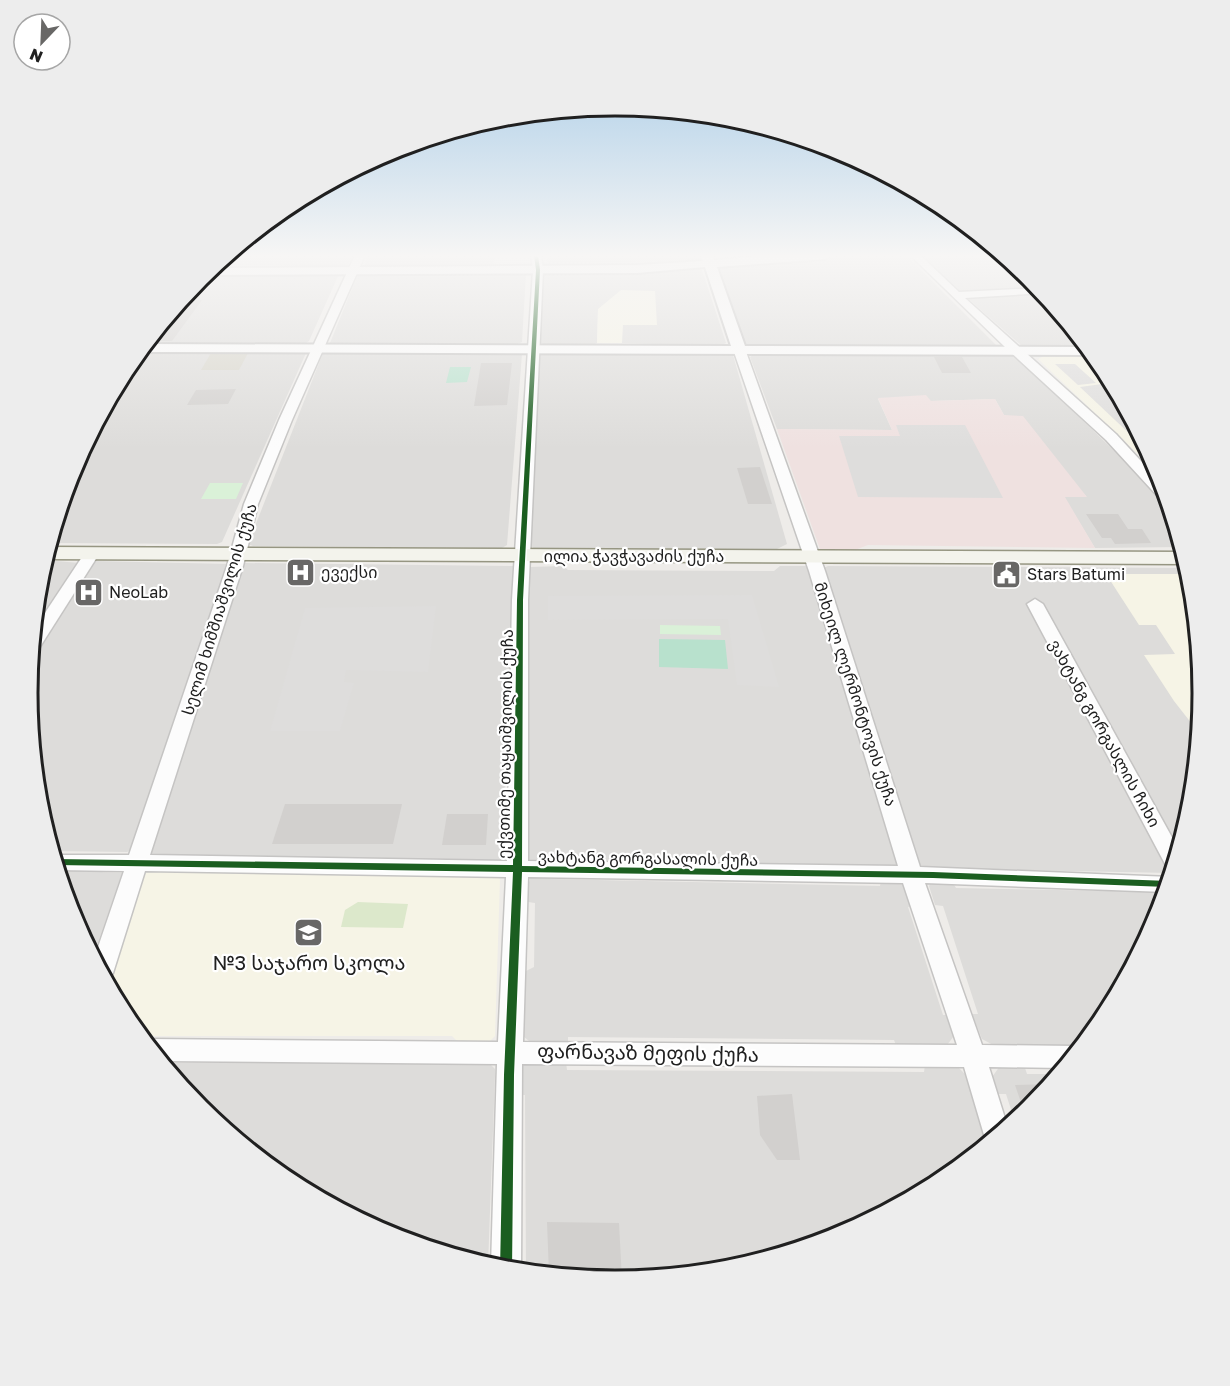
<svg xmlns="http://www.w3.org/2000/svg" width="1230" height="1386" viewBox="0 0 1230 1386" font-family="'Golos Text','Noto Sans Georgian',sans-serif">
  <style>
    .residential { fill: #dddcda }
    .commercial { fill: #efe1e0 }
    .education { fill: #f6f4e6 }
    .construction { fill: #d7d5cb }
    .grass { fill: #dce8cb }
    .park { fill: #daf1d8 }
    .pitch { fill: #b8e1cd }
    .parking { fill: #dedddc }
    .building { fill: #d2d0ce }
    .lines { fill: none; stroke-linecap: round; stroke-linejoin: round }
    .minor-casing { stroke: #c5c4c3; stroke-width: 3 }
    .tertiary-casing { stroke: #c5c4c3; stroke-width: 4 }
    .secondary-casing { stroke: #969682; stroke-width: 3 }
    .minor { fill: #fcfcfc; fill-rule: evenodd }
    .tertiary { fill: #fcfcfc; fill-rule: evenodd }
    .secondary { fill: #f3f3ec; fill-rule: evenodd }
    .cycleway-casing { stroke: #fff; stroke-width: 3 }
    .cycleway { fill: #1b5e20; fill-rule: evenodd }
    .labels { text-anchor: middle; stroke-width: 4.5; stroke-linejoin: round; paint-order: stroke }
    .street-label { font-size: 16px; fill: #202020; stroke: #fff }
    .poi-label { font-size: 16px; fill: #202020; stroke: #fff; text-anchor: start }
    .near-poi-label { font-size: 20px; fill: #202020; stroke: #fff }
    .near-street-label { font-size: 20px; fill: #202020; stroke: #fff }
    .rim { fill: none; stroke: #202020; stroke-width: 3 }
  </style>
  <rect width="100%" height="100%" fill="#eeece9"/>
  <g class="residential">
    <polygon points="226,255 352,255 348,265 214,265"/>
    <polygon points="368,255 495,255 494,264 364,265"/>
    <polygon points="547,255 700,255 702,260 547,264"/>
    <polygon points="837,255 906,255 996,345 997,349 745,344 718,267"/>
    <polygon points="922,255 1004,255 1031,277 1040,289 962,293"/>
    <polygon points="701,267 726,343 720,346 622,343 622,325 657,325 598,310 597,343 593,345 544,345 540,342 544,272"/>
    <polygon points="526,273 522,342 515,345 330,343 358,274"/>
    <polygon points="203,274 339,274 309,341 304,344 143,346"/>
    <polygon points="1043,292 1088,348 1027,347 1021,345 965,296"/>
    <polygon points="327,351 515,352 522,354 507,545 502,548 253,546 248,544 323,353"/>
    <polygon points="302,352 306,353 222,542 217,544 49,543 72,468 126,366 137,353"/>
    <polygon points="543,352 727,353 733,355 787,544 777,549 535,549 531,546 539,354"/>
    <polygon points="756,353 1015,355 1132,468 1173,517 1182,547 1095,548 1064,497 1086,496 1004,415 995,399 930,401 878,399 892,430 777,429 750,357"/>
    <polygon points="44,560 80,563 33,636 38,578"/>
    <polygon points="93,561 231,564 131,850 127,852 52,851 38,807 27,693 31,657"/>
    <polygon points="244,563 513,566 503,858 497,863 148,856 240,566"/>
    <polygon points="563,566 568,570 774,571 780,566 807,566 812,569 898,864 895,867 529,862 526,858 529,567"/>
    <polygon points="828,566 1189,568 1192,579 1203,693 1192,808 1172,873 922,868 916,864 821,569"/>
    <polygon points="57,870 122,873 93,957 72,918"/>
    <polygon points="532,874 549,874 550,879 880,886 881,881 900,882 908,886 916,905 908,907 943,1015 949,1015 954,1036 947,1045 896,1045 894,1040 568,1037 568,1042 529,1041 523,1036 526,971 534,967 535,903 528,902 528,885"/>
    <polygon points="931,883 953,883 956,888 1166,892 1158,918 1104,1020 1081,1047 995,1046 982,1039 972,1014 978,1014 943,906 935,905 929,886"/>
    <polygon points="525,1062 566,1062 567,1070 924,1072 925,1065 957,1066 967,1076 987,1145 941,1182 840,1236 729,1270 615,1281 526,1272 525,1095 517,1095 517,1068"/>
    <polygon points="161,1063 489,1063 495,1069 495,1076 488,1266 390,1236 288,1182 199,1109"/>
    <polygon points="1024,1065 1027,1074 1059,1074 1031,1109 1015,1122 1006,1094 998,1094 992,1077 1000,1066"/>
  </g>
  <polygon class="commercial" points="926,395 931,401 995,399 1004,415 1023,416 1087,497 1065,497 1095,548 868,545 855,550 820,549 777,429 892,430 878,398"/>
  <g class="education">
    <polygon points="621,290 655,291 657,325 623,325 622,343 597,343 598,309"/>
    <polygon points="1044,356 1095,356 1104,367 1160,475 1038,359"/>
    <polygon points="1106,574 1190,574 1203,693 1199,733 1174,701 1144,655 1175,654 1156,625 1139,625"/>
    <polygon points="145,870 495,876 500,879 495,1036 488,1043 459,1043 452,1036 140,1036 126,1019 105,980"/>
  </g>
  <polygon class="construction" points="211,353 248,353 239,370 201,370"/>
  <polygon class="grass" points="358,902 408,904 403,928 341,927 345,910"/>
  <g class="park">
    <polygon points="210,483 243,483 236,499 201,499"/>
    <polygon points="660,625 720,626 721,635 660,634"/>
  </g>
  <g class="pitch">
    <polygon points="450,367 471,367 467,382 446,383"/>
    <polygon points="659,639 725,640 728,669 659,667"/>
  </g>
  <g class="parking">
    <polygon points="1055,364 1075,364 1096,383 1078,385"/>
    <polygon points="1102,384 1121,401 1115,405 1133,420 1151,454 1080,387"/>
    <polygon points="896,425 965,425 1003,498 858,497 839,436 900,436"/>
    <polygon points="752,595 779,687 737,685 728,619 548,620 548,596"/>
    <polygon points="436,606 428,672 346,670 344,682 354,683 340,731 270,731 305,608"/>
  </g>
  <g class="building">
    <polygon points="181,300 202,300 172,341 147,341"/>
    <polygon points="934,357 962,357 971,373 942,373"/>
    <polygon points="481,363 512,363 507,405 474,406"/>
    <polygon points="236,389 228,404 187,405 196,390"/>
    <polygon points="760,467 772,504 748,504 737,468"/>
    <polygon points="1086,514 1118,514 1128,529 1142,529 1151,543 1115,544 1111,538 1102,538"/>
    <polygon points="285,804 402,804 393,844 272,844"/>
    <polygon points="447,814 488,814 486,845 442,845"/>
    <polygon points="1051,1084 1031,1109 1025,1114 1015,1085"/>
    <polygon points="792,1094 800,1160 777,1160 760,1135 757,1096"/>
    <polygon points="547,1222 619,1223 622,1280 549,1274"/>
  </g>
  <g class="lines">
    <defs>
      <g id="minor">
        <path d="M355 255H365L292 420 258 504 243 566 150 855 507 861 512 600 533 270 531 255H541L543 270 528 600V861L898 866 809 571 733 349 739 346 745 349 825 571 920 867 1171 877 1166 892 925 883 982 1045 1074 1046 1080 1048 1064 1068 989 1067 1008 1128 987 1145 964 1067 522 1064 521 1270 491 1267 497 1064 160 1061 144 1042 151 1039 498 1042 506 877 145 871 113 973 109 980 105 981 94 959 124 871 57 870 53 855H129L227 566 244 504 279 420ZM528 877 903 883 957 1045 523 1042Z"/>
        <polygon points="910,255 920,255 959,292 1040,288 1044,293 965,298 1116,434 1164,486 1169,502 1162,501 1106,440 1006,348"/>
        <polygon points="91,549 99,554 38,650 31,651 33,631 86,551"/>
        <polygon points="1035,599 1043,604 1179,850 1173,869 1167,868 1164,862 1027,604"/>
      </g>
      <polygon id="tertiary" points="701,255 713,255 714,260 777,255 831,255 825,259 717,267 745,346 1088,347 1094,355 138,352 145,344 731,346 705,267 637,273 202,275 210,268 637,265 703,261"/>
      <polygon id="secondary" points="48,547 1184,552 1187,564 46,559 44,559"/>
    </defs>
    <use href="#minor" class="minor-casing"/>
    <use href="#tertiary" class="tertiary-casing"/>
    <use href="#secondary" class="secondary-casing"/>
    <use href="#minor" class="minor"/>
    <use href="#tertiary" class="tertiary"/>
    <use href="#secondary" class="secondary"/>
    <defs>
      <polygon id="cycleway" points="534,255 538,255 540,270 523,600 522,866 933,872 1169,881 1167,887 933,878 522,872 514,1075 512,1271 500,1270 504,1075 513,872 56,865 54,859 513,865 517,600 536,270"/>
    </defs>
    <use href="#cycleway" class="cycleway-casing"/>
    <use href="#cycleway" class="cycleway"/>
  </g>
  <linearGradient id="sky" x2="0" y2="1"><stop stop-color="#98c3e4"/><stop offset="0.57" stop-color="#f7f6f5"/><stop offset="1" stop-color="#f7f6f5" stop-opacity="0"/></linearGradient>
  <rect width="1230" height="449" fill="url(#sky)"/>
  <defs>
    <symbol id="hospital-square" viewBox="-11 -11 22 22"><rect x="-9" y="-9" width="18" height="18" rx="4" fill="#686766" stroke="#fff"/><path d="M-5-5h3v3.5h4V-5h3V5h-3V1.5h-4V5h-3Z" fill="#fff"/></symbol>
    <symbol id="civic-square" viewBox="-11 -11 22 22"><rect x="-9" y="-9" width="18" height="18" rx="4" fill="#686766" stroke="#fff"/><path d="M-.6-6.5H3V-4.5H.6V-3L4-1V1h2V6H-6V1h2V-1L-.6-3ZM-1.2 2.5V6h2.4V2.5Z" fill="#fff"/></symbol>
    <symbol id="school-square" viewBox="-11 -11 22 22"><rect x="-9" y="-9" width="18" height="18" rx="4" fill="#686766" stroke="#fff"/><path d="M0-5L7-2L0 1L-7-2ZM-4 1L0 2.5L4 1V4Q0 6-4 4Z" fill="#fff"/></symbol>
  </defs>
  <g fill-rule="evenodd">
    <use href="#hospital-square" x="284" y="556" width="33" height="33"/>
    <use href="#civic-square" x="990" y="558" width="33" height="33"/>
    <use href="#hospital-square" x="72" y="576" width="33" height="33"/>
    <use href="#school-square" x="292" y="916" width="33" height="33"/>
  </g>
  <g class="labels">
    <g class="street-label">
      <text x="634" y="562">ილია ჭავჭავაძის ქუჩა</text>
      <text transform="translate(219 609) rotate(-73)" y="6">სელიმ ხიმშიაშვილის ქუჩა</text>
      <text transform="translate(856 694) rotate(72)" y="6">მიხეილ ლერმონტოვის ქუჩა</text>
      <text transform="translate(1105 733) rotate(61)" y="6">ვახტანგ გორგასლის ჩიხი</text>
      <text transform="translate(505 744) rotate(-89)" y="6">ექვთიმე თაყაიშვილის ქუჩა</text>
      <text transform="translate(648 858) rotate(1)" y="6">ვახტანგ გორგასალის ქუჩა</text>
    </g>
    <g class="poi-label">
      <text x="321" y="578">ევექსი</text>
      <text x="1027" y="580">Stars Batumi</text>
      <text x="109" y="598">NeoLab</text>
    </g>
    <g class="near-poi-label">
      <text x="309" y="970">№3 საჯარო სკოლა</text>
    </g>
    <g class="near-street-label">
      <text transform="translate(648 1053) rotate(1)" y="7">ფარნავაზ მეფის ქუჩა</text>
    </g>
  </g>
  <path d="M0 0H1230V1386H0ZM38 693a577 577 0 1 1 1154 0a577 577 0 1 1-1154 0Z" fill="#ededed" fill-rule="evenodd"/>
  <path class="rim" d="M38 693a577 577 0 1 1 1154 0a577 577 0 1 1-1154 0Z"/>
  <g transform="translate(42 42) rotate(203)"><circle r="28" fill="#ffffff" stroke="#a6a6a6" stroke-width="1.5"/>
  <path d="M0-4.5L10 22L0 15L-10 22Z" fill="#686766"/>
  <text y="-9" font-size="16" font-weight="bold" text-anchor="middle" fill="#202020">N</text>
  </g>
</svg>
